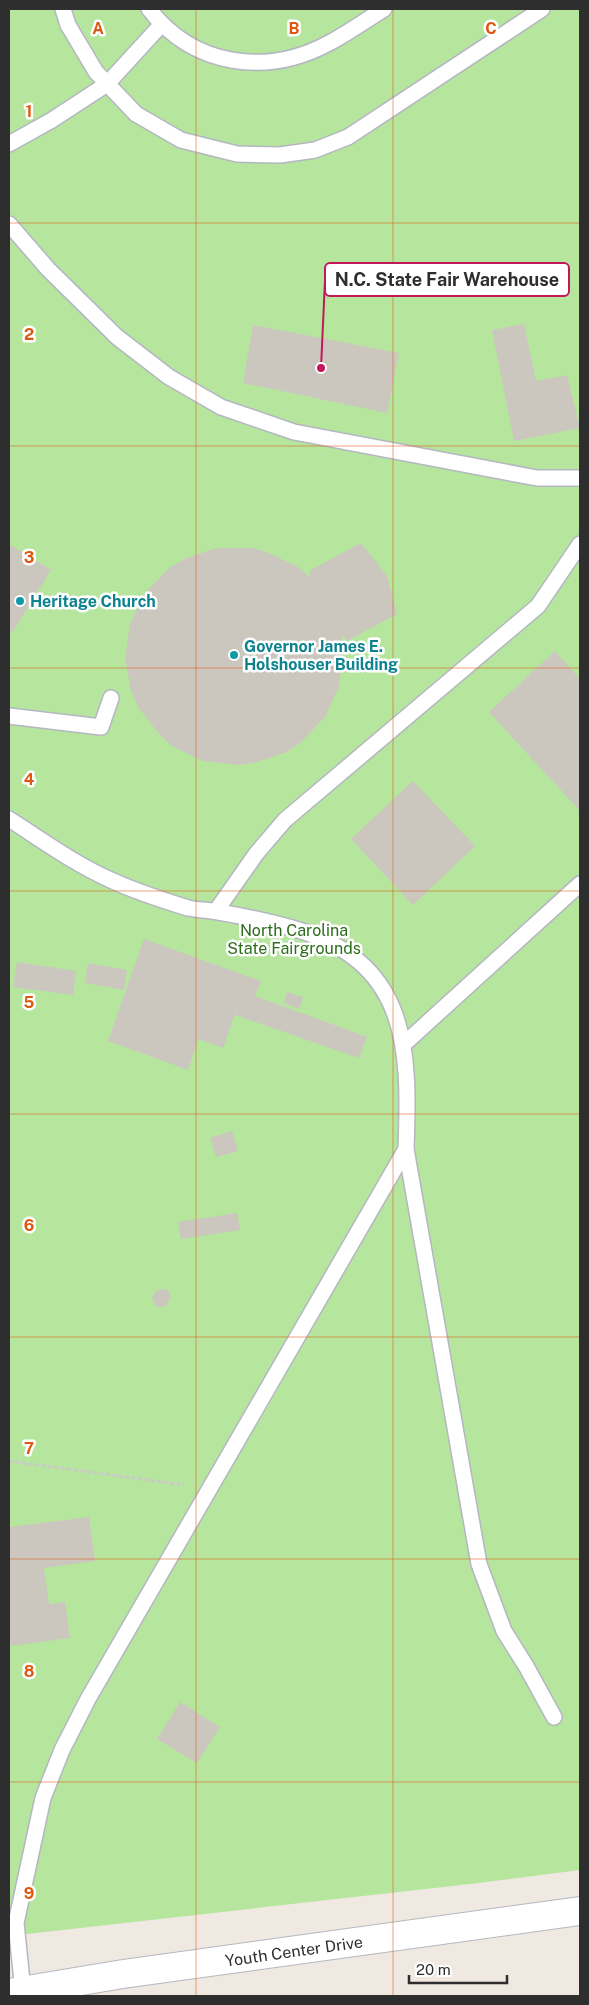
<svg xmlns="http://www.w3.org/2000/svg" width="589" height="2005" viewBox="0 0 589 2005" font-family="'Public Sans',sans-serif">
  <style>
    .green { fill: #b6e59e }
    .building { fill: #cbc7bf }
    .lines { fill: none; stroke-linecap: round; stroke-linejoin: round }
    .service-casing { stroke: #b4b7c1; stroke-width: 18 }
    .minor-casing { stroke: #b4b7c1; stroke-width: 30 }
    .path { stroke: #c9c9c9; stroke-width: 3; stroke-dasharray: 4 2.5; stroke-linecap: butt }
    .service { stroke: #fff; stroke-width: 15 }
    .minor { stroke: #fff; stroke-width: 28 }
    .grid { fill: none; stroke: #df570e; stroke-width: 1; stroke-opacity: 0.55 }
    .culture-dot { fill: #0f9aa8; stroke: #fff; stroke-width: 2 }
    .labels { text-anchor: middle; stroke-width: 5; stroke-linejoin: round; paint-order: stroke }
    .culture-label { font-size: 16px; font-weight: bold; fill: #0d838f; stroke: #fff; text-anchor: start }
    .park-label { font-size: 16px; fill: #2c6e1b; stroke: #fff }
    .street-label { font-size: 16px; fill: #2e2e2e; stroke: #fff }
    .grid-label { font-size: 16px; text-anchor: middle; font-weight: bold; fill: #df570e; stroke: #fff; stroke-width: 5; stroke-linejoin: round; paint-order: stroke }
    .leader { fill: none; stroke: #c2185b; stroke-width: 2 }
    .callout-dot { fill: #c2185b; stroke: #fff; stroke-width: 2 }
    .callout { fill: #fff; stroke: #c2185b; stroke-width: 2 }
    .callout-label { font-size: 18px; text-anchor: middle; font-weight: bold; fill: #2e2e2e }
  </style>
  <rect width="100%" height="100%" fill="#efe9e1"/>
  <polygon class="green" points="9,9 580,9 580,1870 470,1884 9,1936"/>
  <g class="building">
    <polygon points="524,324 536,381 567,375 580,428 514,441 492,330"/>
    <polygon points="253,325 399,353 387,413 243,383"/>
    <polygon points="361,543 387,576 397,614 347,641 342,635 343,652 339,686 325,717 301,742 287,752 254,763 237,765 203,761 172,746 159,734 138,707 131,691 125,658 130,624 145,593 169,568 184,559 216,548 251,548 267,552 298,567 311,578 309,571"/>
    <polygon points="9,544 51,570 12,633 9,631"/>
    <polygon points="555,651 580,679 580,811 489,712"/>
    <polygon points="413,781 475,846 413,905 351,839"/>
    <polygon points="144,939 261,981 255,996 367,1037 359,1058 235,1015 237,1008 223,1048 198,1039 188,1070 108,1041"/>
    <polygon points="17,962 76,971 73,995 13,987"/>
    <polygon points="88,963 127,970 124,990 85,983"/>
    <polygon points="287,992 303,997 299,1009 284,1003"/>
    <polygon points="232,1131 238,1151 216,1157 210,1138"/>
    <polygon points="237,1213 240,1230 181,1239 178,1222"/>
    <polygon points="167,1289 171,1297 166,1306 156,1307 152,1298 157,1290"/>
    <polygon points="89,1517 95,1561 44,1568 49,1604 65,1602 70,1638 11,1646 9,1633 9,1527"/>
    <polygon points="180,1702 220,1727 197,1763 157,1739"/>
  </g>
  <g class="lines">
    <defs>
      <g id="service">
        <polyline points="63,9 68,25 96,72 136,114 181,140 237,154 280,155 315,150 348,137 542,9"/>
        <path d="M149 9C193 66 266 77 329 43 348 33 366 20 384 9"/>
        <polyline points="9,144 52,120 107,84 161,25"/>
        <polyline points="9,224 48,269 117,337 169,377 221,407 294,432 537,478 580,478"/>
        <polyline points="9,716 101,727 111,698"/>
        <path d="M9 819C42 840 76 865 113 881 137 892 162 900 188 908 197 910 208 910 218 912 242 916 268 921 292 928 408 961 410 1045 406 1149L88 1699 62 1750 43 1798 16 1923 23 1991"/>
        <polyline points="216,911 256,854 285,820 538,606 580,544"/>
        <polyline points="404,1044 580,884"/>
        <polyline points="406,1149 479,1564 504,1631 526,1666 554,1717"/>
      </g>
      <polyline id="minor" points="9,1993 123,1974 580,1911"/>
    </defs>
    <use href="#service" class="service-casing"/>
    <use href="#minor" class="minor-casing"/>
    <polyline class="path" points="9,1461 184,1485"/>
    <use href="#service" class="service"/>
    <use href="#minor" class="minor"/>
  </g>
  <path class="grid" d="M196 9V1996M393 9V1996M9 223H580M9 446H580M9 668H580M9 891H580M9 1114H580M9 1337H580M9 1559H580M9 1782H580"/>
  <g class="culture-dot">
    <circle cx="20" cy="601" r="5"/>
    <circle cx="234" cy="655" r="5"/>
  </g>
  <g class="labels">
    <g class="culture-label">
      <text x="30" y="607">Heritage Church</text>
      <text x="244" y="652">Governor James E.<tspan x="244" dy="18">Holshouser Building</tspan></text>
    </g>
    <g class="park-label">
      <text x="294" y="936">North Carolina<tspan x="294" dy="18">State Fairgrounds</tspan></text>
    </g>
    <g class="street-label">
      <text transform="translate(294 1951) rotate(-8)" y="6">Youth Center Drive</text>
    </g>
  </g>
  <g class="grid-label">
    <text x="98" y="34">A</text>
    <text x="294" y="34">B</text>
    <text x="491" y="34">C</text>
    <text x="29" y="117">1</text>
    <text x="29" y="340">2</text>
    <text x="29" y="563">3</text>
    <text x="29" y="785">4</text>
    <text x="29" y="1008">5</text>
    <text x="29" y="1231">6</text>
    <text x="29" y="1454">7</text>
    <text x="29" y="1677">8</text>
    <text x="29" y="1899">9</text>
  </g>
  <path class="leader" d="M321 368L325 280"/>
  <circle class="callout-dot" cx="321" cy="368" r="5"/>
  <rect class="callout" x="325" y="263" width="244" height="33" rx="5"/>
  <g class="callout-label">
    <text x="447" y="286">N.C. State Fair Warehouse</text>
  </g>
  <rect width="589" height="2005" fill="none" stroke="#2e2e2e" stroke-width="20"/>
  <path d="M409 1975v8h98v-8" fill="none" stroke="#2e2e2e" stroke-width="2.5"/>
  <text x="416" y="1975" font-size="15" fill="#2e2e2e" stroke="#ffffff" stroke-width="4" paint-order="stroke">20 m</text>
</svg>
